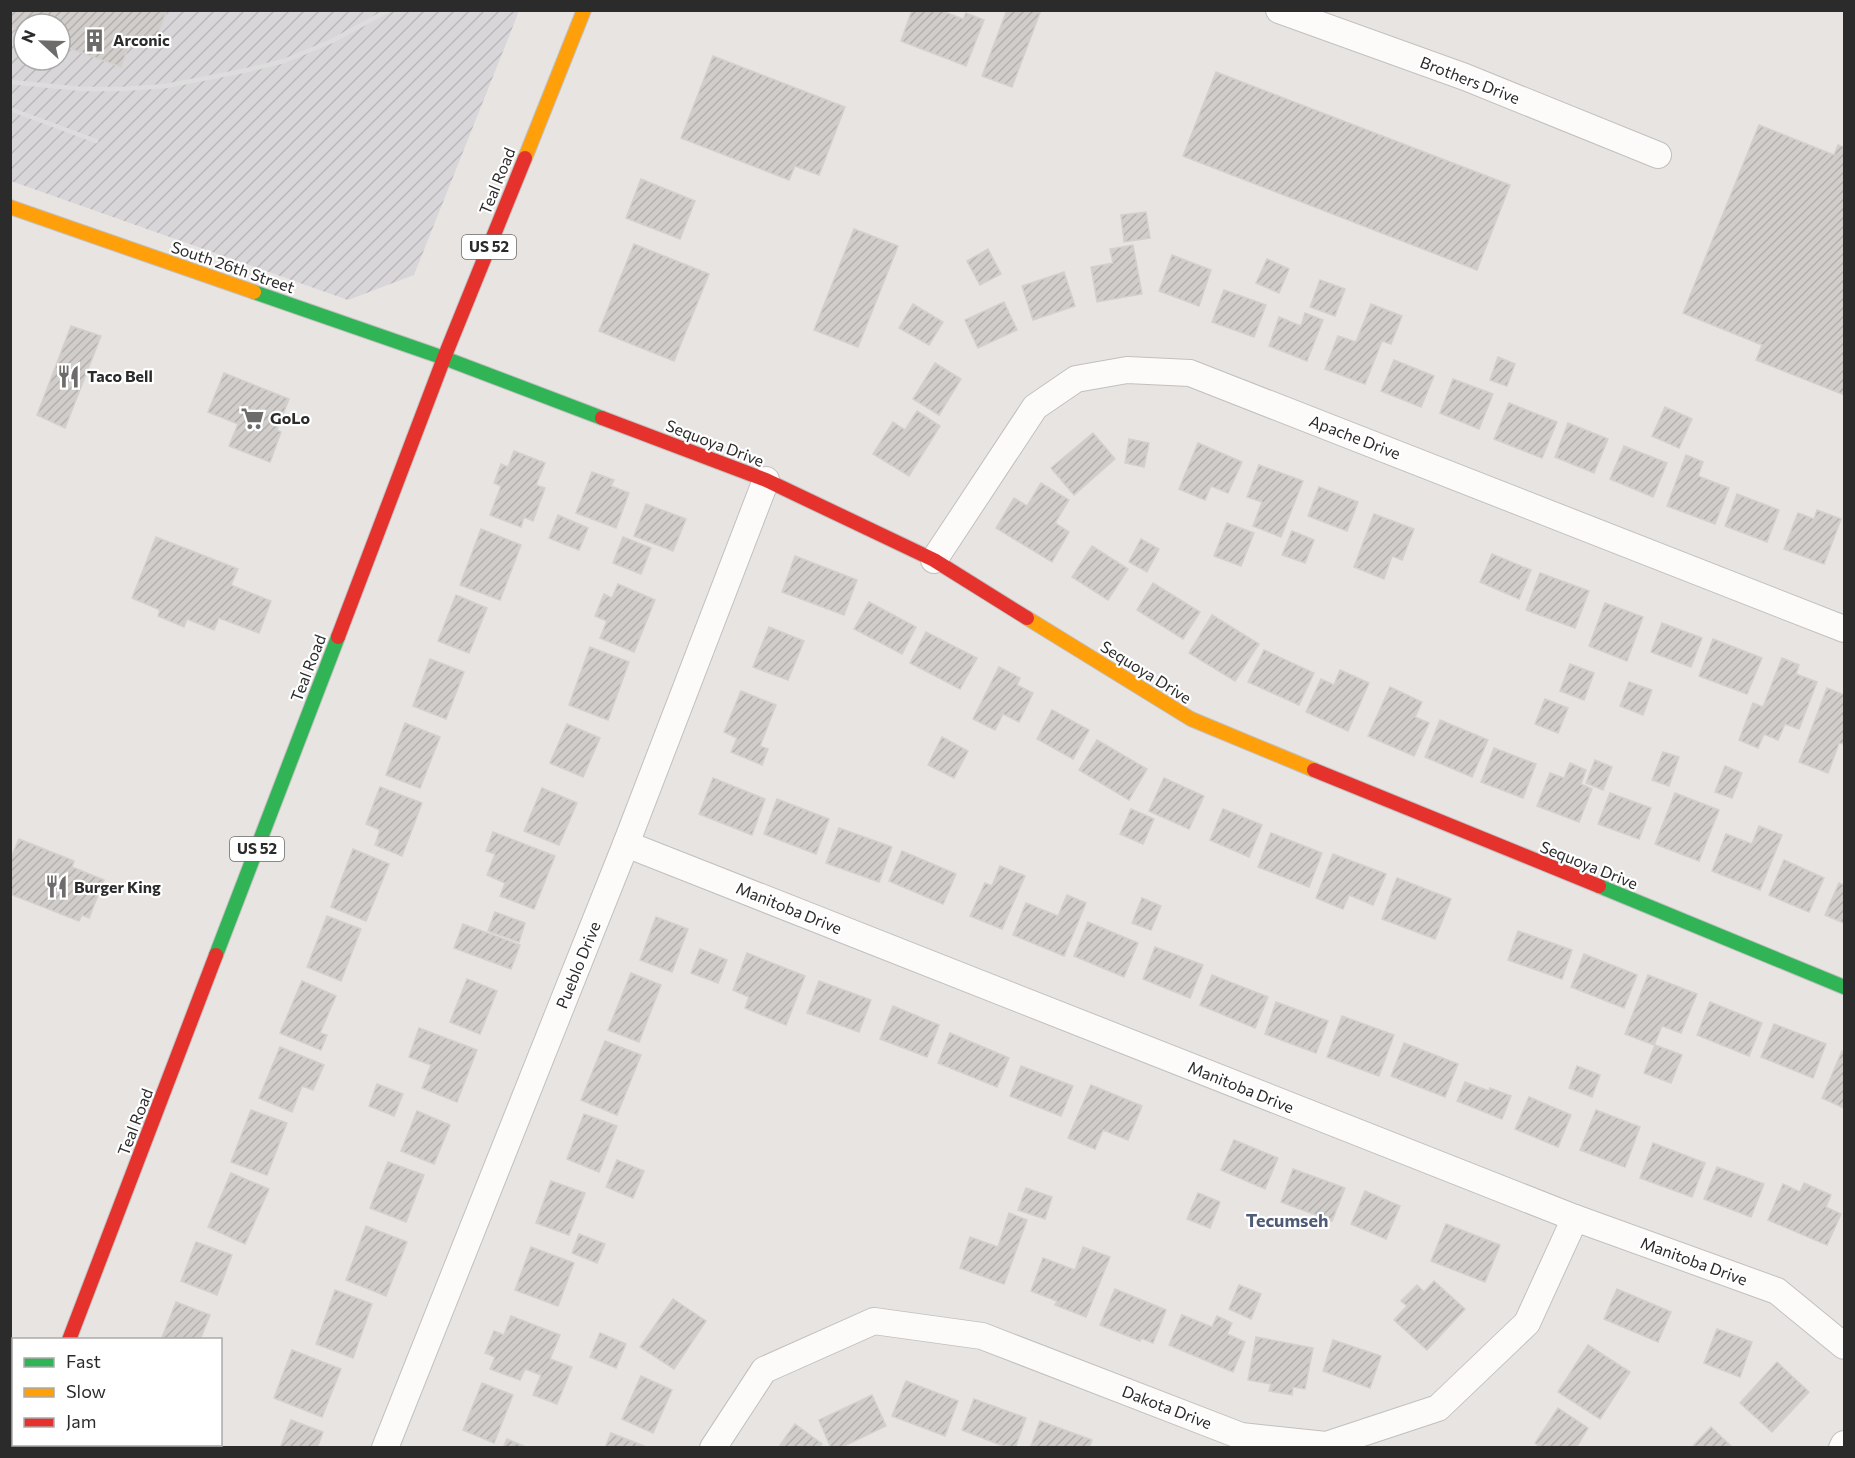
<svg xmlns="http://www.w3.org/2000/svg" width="1855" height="1458" viewBox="0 0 1855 1458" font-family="Commissioner,sans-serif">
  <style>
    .industrial { fill: url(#industrial-furrows); fill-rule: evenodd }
    .building { fill: url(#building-hatch); stroke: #d3d0cd; stroke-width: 1.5 }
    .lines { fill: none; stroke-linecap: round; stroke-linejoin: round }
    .street-casing { stroke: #c1c0c0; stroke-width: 28 }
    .fast-casing { stroke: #c1c0c0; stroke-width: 16 }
    .slow-casing { stroke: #c1c0c0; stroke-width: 16 }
    .jam-casing { stroke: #c1c0c0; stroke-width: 16 }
    .street { stroke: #fcfbfa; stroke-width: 26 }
    .fast { stroke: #30b455; stroke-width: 14 }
    .slow { stroke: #ff9f0a; stroke-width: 14 }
    .jam { stroke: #e5322d; stroke-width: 14 }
    .rail { stroke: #deddde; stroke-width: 4.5 }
    .labels { text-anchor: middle; stroke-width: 4.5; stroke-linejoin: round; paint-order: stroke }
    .shield { fill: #fff; stroke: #6b6b6b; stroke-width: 1.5 }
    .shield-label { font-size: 15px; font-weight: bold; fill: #2b2b2b }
    .poi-label { font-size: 16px; font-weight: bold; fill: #2b2b2b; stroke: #fff; text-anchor: start }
    .street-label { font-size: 16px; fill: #2b2b2b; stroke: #fff }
    .neighbourhood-label { font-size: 18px; font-weight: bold; fill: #4f5b77; stroke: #fff }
  </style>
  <defs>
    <pattern id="industrial-furrows" width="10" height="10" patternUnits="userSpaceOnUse" patternTransform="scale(1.5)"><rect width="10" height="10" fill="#d8d6d8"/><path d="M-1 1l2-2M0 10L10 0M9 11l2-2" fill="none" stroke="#bab8ba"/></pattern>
    <pattern id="building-hatch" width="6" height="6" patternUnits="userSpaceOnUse" patternTransform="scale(1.5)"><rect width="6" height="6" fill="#d0cdca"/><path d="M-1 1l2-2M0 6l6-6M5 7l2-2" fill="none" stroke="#b3b0ae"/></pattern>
  </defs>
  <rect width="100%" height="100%" fill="#e8e4e1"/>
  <path class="industrial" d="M11 11H519L414 275 348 300 11 181ZM24 24H60V60H24Z"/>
  <g class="building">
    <polygon points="10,10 167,10 154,44 132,36 121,67 60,45 60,24 24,24 24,31 10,27"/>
    <polygon points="912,10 940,10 963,19 966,13 984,20 966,66 901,41"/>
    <polygon points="1007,10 1041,10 1012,87 982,76"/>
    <polygon points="713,56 845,107 819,175 795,166 789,180 681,138"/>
    <polygon points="1216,72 1510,185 1477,270 1183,156"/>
    <polygon points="1759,125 1834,155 1838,145 1844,147 1844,395 1756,360 1762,345 1683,313"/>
    <polygon points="641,179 695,201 680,239 626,218"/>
    <polygon points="1146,212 1150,238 1124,242 1121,215"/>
    <polygon points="854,229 898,246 858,347 814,330"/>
    <polygon points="634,244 709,274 674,361 599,331"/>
    <polygon points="1133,245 1142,294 1097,302 1091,267 1113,263 1110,249"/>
    <polygon points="988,249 1001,274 980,285 967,261"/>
    <polygon points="1172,255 1211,270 1199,306 1159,291"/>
    <polygon points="1267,259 1289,269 1279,293 1256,283"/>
    <polygon points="1064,272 1075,306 1033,320 1022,286"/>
    <polygon points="1320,280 1345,289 1335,316 1310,307"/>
    <polygon points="1224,290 1266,305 1254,337 1212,322"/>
    <polygon points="1004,302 1017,330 978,348 965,320"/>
    <polygon points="913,304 943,322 929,345 899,328"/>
    <polygon points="1371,304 1402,316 1391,344 1382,341 1365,384 1325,369 1338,336 1356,342"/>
    <polygon points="1305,313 1323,320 1307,361 1269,346 1279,317 1301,326"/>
    <polygon points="71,326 101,336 65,428 37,415"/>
    <polygon points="1498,357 1515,364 1507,386 1490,380"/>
    <polygon points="1394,360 1434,376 1421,407 1381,391"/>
    <polygon points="935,363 961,379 939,415 913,399"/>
    <polygon points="224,373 289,399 277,430 281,432 270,462 229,446 238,424 208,412"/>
    <polygon points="1453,379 1493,394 1479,429 1440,413"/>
    <polygon points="1509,403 1557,422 1542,458 1494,439"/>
    <polygon points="1665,407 1692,419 1679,448 1652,436"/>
    <polygon points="917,411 940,426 909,476 873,454 893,422 905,430"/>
    <polygon points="1568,423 1608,439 1594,473 1555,457"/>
    <polygon points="1093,433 1115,459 1074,495 1051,468"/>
    <polygon points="1129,439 1149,443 1144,467 1125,463"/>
    <polygon points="1198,443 1242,462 1228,493 1211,486 1205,500 1179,489"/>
    <polygon points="1624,446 1667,463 1653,497 1610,479"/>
    <polygon points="514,451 545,463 536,485 545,488 533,521 524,517 521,527 490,515 501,486 494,483 501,464 508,467"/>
    <polygon points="1686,455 1703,462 1698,476 1729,488 1715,524 1667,506"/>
    <polygon points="1259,465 1303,481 1281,537 1253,526 1262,502 1247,497"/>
    <polygon points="592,472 614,480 611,486 629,493 616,528 576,513"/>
    <polygon points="1041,483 1069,500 1055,523 1069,532 1052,562 996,528 1014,498 1027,506"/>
    <polygon points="1319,487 1358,502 1347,531 1308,516"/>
    <polygon points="1737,494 1779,510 1767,542 1725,526"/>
    <polygon points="646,504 686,519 673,551 634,536"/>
    <polygon points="1817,510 1841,519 1824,564 1784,549 1798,513 1814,519"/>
    <polygon points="1374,514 1414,529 1402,560 1392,556 1384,579 1354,567"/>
    <polygon points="558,515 588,528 579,550 549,538"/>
    <polygon points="1227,523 1254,533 1241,566 1214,556"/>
    <polygon points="481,529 521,545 500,600 460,585"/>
    <polygon points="1292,531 1314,540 1305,563 1282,555"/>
    <polygon points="156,537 238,569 231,585 271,601 259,633 219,618 214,630 187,619 184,627 158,616 160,610 132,598"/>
    <polygon points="623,537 651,548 641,574 613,563"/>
    <polygon points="1141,539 1159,549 1147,572 1129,562"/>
    <polygon points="1092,546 1128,569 1108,600 1072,577"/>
    <polygon points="1492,554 1531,570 1519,599 1480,582"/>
    <polygon points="795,556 857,580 844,615 782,592"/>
    <polygon points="1540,573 1589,591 1575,628 1526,610"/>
    <polygon points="1153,583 1200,612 1183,639 1137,610"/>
    <polygon points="618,584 655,600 634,652 600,638 607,621 595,616 604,594 612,598"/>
    <polygon points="456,595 487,608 469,653 438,641"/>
    <polygon points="869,602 916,627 902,654 854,629"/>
    <polygon points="1605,603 1643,617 1627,661 1589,646"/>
    <polygon points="1212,615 1259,644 1235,681 1189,653"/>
    <polygon points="1662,623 1702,638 1691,667 1651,652"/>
    <polygon points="769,627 804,641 788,680 753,667"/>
    <polygon points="926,632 977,658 960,689 910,663"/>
    <polygon points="1713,639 1762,658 1747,694 1699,676"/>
    <polygon points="590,647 629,662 608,720 569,705"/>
    <polygon points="1264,650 1314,673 1299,705 1248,682"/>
    <polygon points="1782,658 1799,665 1796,674 1817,682 1799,729 1785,724 1778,740 1764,734 1758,748 1739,740 1753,703 1763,707"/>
    <polygon points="430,659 464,672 446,719 413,706"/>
    <polygon points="1570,664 1594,673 1584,700 1560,691"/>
    <polygon points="999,667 1020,678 1017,685 1033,693 1019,722 1003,714 995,730 973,719"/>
    <polygon points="1340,670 1369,683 1348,731 1306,712 1321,679 1334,685"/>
    <polygon points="1629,682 1652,690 1643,715 1620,706"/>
    <polygon points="1390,687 1422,702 1415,717 1429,723 1414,756 1368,736"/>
    <polygon points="1827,688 1844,695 1844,744 1839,743 1828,773 1799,762"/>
    <polygon points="741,691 776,705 760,746 768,749 762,765 731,752 737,738 724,732"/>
    <polygon points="1545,699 1568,708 1558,733 1535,724"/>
    <polygon points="1052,710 1089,730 1073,759 1037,739"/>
    <polygon points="1440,720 1488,740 1472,777 1425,757"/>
    <polygon points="405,723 440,737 420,788 386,775"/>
    <polygon points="567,724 600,738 583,777 550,763"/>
    <polygon points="942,737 968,751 954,778 928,765"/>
    <polygon points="1097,740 1147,769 1129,800 1079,770"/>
    <polygon points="1494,748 1536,764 1523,798 1481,782"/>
    <polygon points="1663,752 1679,757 1669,786 1652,780"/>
    <polygon points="1595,760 1612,767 1603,790 1586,783"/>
    <polygon points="1570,763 1586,770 1581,784 1592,789 1579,822 1537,806 1550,773 1564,778"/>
    <polygon points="1725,766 1742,773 1732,798 1715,792"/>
    <polygon points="713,778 765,799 752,835 699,814"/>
    <polygon points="1164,778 1204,796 1189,829 1149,811"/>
    <polygon points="380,787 422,803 402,856 375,845 380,830 366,824"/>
    <polygon points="542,788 577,803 559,845 524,831"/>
    <polygon points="1610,793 1651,808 1639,839 1598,824"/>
    <polygon points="1675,793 1719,810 1699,861 1655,844"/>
    <polygon points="777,799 829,819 816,854 764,834"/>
    <polygon points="1131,809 1154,819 1143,844 1120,834"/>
    <polygon points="1223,809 1262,825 1249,857 1210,840"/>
    <polygon points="1759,826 1782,835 1760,890 1712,871 1726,834 1752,844"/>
    <polygon points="839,828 892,847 879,882 826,863"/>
    <polygon points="493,832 555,856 534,909 500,896 505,883 487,875 495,854 486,851"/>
    <polygon points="1271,833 1322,853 1309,887 1258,867"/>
    <polygon points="19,839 74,861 72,867 104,880 89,918 82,915 79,921 10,894 10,860"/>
    <polygon points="353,849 389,864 366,921 331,907"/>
    <polygon points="902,851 956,874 943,904 889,881"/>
    <polygon points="1333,854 1386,874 1373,905 1349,895 1343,909 1316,898"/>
    <polygon points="1784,860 1824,878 1809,912 1769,895"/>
    <polygon points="1000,866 1025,876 1002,929 970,916 985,883 992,886"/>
    <polygon points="1397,878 1451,899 1435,939 1382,919"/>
    <polygon points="1839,883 1844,885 1844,923 1825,915"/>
    <polygon points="1067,895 1086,903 1064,956 1013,935 1026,903 1058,916"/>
    <polygon points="1142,898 1161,906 1151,930 1132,923"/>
    <polygon points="495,912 525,923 519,942 488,931"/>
    <polygon points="327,916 361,929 341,981 307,967"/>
    <polygon points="656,917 688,929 672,972 640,960"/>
    <polygon points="1088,922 1138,943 1124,977 1074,956"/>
    <polygon points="463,924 520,945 511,969 454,948"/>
    <polygon points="1518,931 1572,950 1562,979 1508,960"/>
    <polygon points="1155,947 1203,965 1190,998 1143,979"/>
    <polygon points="700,949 727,960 718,983 691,973"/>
    <polygon points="747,953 805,976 786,1025 745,1008 749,997 733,990"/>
    <polygon points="1584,954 1637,975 1624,1008 1571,987"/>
    <polygon points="631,973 661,985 639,1042 608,1030"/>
    <polygon points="1212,975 1268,997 1255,1028 1200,1005"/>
    <polygon points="1648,975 1697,994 1681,1033 1662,1026 1654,1045 1625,1034"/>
    <polygon points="467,979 497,991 480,1034 450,1022"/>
    <polygon points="302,981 336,996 320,1033 327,1035 321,1050 280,1033"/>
    <polygon points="819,981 871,1000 859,1032 807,1013"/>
    <polygon points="1276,1002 1328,1021 1316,1053 1265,1034"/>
    <polygon points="1710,1002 1762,1023 1749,1056 1697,1035"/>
    <polygon points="893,1006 939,1025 927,1057 880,1039"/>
    <polygon points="1342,1016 1394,1035 1379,1076 1327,1057"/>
    <polygon points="1774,1024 1826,1044 1813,1078 1761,1057"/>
    <polygon points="419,1028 477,1050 457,1102 422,1088 431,1065 409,1057"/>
    <polygon points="950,1033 1009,1058 997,1087 938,1063"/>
    <polygon points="605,1041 641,1055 617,1115 581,1100"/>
    <polygon points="1404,1043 1458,1064 1445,1097 1391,1076"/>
    <polygon points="1655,1045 1682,1055 1671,1083 1644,1073"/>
    <polygon points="280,1047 324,1065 313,1090 302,1086 292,1112 259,1098"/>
    <polygon points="1842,1051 1844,1052 1844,1108 1822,1098"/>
    <polygon points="1021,1066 1073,1086 1061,1116 1010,1096"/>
    <polygon points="1577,1066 1600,1075 1592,1097 1569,1088"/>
    <polygon points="1465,1082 1489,1091 1490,1088 1511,1096 1502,1119 1457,1101"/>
    <polygon points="377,1084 403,1094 394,1116 369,1106"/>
    <polygon points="1091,1085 1142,1106 1128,1140 1103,1130 1095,1149 1068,1138"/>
    <polygon points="1529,1097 1571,1115 1558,1147 1515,1129"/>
    <polygon points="251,1110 287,1123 267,1175 231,1162"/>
    <polygon points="1596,1110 1640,1127 1625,1167 1580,1150"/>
    <polygon points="417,1111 450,1125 434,1164 401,1151"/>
    <polygon points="584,1114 617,1126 599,1172 567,1159"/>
    <polygon points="1234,1140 1278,1158 1265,1189 1221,1170"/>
    <polygon points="1653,1143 1705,1163 1692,1197 1640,1178"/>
    <polygon points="617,1160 644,1171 633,1198 606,1187"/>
    <polygon points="388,1162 424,1175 406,1222 370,1208"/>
    <polygon points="1717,1167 1764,1184 1751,1217 1704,1199"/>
    <polygon points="1293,1169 1345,1188 1332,1221 1281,1202"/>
    <polygon points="231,1173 269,1189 245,1244 208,1227"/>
    <polygon points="551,1181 585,1193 569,1235 536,1223"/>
    <polygon points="1804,1183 1831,1195 1826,1207 1841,1214 1827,1245 1768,1220 1783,1184 1800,1192"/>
    <polygon points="1026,1188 1052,1197 1045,1219 1018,1210"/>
    <polygon points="1365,1191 1400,1206 1386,1239 1351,1224"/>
    <polygon points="1198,1193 1220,1202 1210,1228 1187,1219"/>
    <polygon points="1009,1213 1027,1220 1004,1284 960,1268 970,1237 998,1247"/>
    <polygon points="1446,1224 1500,1245 1485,1282 1431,1261"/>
    <polygon points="366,1226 407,1242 386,1296 346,1280"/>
    <polygon points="579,1234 605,1244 597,1263 572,1253"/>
    <polygon points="196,1242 232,1255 217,1295 181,1281"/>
    <polygon points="531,1247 574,1263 558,1306 515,1290"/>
    <polygon points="1083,1247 1110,1257 1086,1317 1055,1305 1057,1301 1031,1291 1043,1258 1075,1270"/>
    <polygon points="1434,1281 1465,1309 1427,1350 1394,1320 1407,1306 1401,1301 1417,1285 1424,1292"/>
    <polygon points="1239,1285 1261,1294 1251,1319 1229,1309"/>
    <polygon points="1115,1289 1166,1310 1153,1343 1141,1338 1140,1341 1100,1325"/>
    <polygon points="1617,1289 1671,1312 1658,1342 1604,1319"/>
    <polygon points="335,1290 372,1304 353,1358 316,1344"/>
    <polygon points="673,1299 706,1321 674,1369 640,1347"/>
    <polygon points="176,1302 210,1315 200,1340 161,1340"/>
    <polygon points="1182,1315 1212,1327 1217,1316 1232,1323 1227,1334 1245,1342 1233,1372 1169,1345"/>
    <polygon points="511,1316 560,1335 550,1359 572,1367 557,1404 533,1395 541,1375 525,1369 520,1380 490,1369 495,1357 485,1353 494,1331 504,1335"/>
    <polygon points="1717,1329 1752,1342 1740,1377 1704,1363"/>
    <polygon points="600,1333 626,1344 616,1368 590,1357"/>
    <polygon points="1256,1337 1313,1348 1305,1389 1293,1387 1292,1395 1269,1391 1271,1384 1248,1380"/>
    <polygon points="1333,1340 1381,1356 1370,1388 1323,1371"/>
    <polygon points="1588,1345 1630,1372 1600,1419 1558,1392"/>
    <polygon points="292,1350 341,1369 322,1417 274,1398"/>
    <polygon points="1777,1362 1809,1392 1772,1432 1740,1403"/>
    <polygon points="641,1376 672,1390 653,1433 622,1419"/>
    <polygon points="906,1381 958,1401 945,1436 892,1416"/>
    <polygon points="482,1383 513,1395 494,1443 463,1430"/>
    <polygon points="872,1395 886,1426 840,1448 831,1448 819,1420"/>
    <polygon points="974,1399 1026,1418 1015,1448 1008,1448 962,1430"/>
    <polygon points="1558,1408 1588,1428 1576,1448 1541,1448 1535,1443"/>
    <polygon points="291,1420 323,1432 317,1448 280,1448"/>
    <polygon points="1040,1421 1092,1440 1089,1448 1030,1448"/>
    <polygon points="795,1424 822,1444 819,1448 778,1448"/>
    <polygon points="1711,1427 1733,1448 1693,1446"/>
    <polygon points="611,1433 647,1447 647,1448 605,1448"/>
    <polygon points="507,1439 528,1448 503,1448"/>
    <polygon points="123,1444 164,1444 163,1448 122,1448"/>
  </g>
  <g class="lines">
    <defs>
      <g id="street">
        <polyline points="1279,10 1465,77 1658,155"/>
        <polyline points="934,560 1035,407 1076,379 1127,370 1190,373 1844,629"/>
        <polyline points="626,844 1575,1218 1777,1291 1844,1346"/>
        <polyline points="385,1448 626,844 766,480"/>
        <polyline points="713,1448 764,1370 874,1321 982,1336 1241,1436 1326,1445 1438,1408 1527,1323 1575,1218"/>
        <polyline points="1842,1448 1844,1444"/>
      </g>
      <g id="fast">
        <polyline points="254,292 444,358 602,418"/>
        <polyline points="1599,886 1844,987"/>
        <polyline points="216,955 338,637"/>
        <polyline points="28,1448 29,1444"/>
      </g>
      <g id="slow">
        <polyline points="525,158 584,10"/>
        <polyline points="10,207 254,292"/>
        <polyline points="1027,618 1191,719 1314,770"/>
      </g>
      <g id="jam">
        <polyline points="602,418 766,480 934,560 1027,618"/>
        <polyline points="338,637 444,358 525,158"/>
        <polyline points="1314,770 1599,886"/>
        <polyline points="69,1340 216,955"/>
      </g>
    </defs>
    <use href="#street" class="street-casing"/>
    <use href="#fast" class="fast-casing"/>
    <use href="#slow" class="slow-casing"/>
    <use href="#jam" class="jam-casing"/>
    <use href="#street" class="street"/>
    <use href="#fast" class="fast"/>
    <use href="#slow" class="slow"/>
    <use href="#jam" class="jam"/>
    <g class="rail">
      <polyline points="10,82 82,89 122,89 166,86 243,71 284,61 332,41 389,10"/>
      <polyline points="10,109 96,141"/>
    </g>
  </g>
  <defs>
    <symbol id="building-bare" viewBox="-9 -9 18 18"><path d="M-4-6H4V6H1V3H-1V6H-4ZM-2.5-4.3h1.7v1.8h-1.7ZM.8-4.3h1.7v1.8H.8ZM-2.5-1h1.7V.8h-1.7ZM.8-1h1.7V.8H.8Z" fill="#6d6c6b" stroke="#fff" stroke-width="2.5" paint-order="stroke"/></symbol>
    <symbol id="restaurant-bare" viewBox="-9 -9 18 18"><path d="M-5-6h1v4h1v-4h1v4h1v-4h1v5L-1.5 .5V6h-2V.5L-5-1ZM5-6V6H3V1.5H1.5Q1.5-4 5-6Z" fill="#6d6c6b" stroke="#fff" stroke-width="2.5" paint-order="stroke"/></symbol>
    <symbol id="supermarket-bare" viewBox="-9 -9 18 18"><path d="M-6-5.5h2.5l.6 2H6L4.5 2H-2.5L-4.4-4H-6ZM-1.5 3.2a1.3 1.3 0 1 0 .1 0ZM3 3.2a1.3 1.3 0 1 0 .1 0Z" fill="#6d6c6b" stroke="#fff" stroke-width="2.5" paint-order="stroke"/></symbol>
  </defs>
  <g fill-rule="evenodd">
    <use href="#building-bare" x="78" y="24" width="33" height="33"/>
    <use href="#restaurant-bare" x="52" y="360" width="33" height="33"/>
    <use href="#supermarket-bare" x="236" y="402" width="33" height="33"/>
    <use href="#restaurant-bare" x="40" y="870" width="33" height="33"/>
  </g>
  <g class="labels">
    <g class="shield">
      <rect x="462" y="235" width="54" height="24" rx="4.5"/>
      <rect x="230" y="837" width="54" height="24" rx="4.5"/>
    </g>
    <g class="shield-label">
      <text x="489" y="252">US 52</text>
      <text x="257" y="854">US 52</text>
    </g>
    <g class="poi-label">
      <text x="113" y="46">Arconic</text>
      <text x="87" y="382">Taco Bell</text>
      <text x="270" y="424">GoLo</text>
      <text x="74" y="893">Burger King</text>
    </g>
    <g class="street-label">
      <text transform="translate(1470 80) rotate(21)" y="6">Brothers Drive</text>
      <text transform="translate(497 181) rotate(-68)" y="6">Teal Road</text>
      <text transform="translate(233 267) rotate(19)" y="6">South 26th Street</text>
      <text transform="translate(1355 437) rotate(21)" y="6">Apache Drive</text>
      <text transform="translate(715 443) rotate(21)" y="6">Sequoya Drive</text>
      <text transform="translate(308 668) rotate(-69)" y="6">Teal Road</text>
      <text transform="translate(1146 672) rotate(32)" y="6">Sequoya Drive</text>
      <text transform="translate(1589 865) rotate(22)" y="6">Sequoya Drive</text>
      <text transform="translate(789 908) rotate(22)" y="6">Manitoba Drive</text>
      <text transform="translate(578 965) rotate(-68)" y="6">Pueblo Drive</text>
      <text transform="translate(1241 1087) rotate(22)" y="6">Manitoba Drive</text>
      <text transform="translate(135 1122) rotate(-69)" y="6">Teal Road</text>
      <text transform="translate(1694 1261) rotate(20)" y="6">Manitoba Drive</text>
      <text transform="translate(1167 1407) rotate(21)" y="6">Dakota Drive</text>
    </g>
    <g class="neighbourhood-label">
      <text x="1287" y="1227">Tecumseh</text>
    </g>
  </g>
  <rect width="1855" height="1458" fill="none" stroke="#2b2b2b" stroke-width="24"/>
  <rect x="12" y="1338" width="210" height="108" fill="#ffffff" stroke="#aaaaaa" stroke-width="1.5"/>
  <rect x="24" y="1358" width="30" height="9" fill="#30b455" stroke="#aaaaaa" stroke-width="1.5"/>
  <text x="66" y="1368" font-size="18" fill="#2b2b2b">Fast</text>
  <rect x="24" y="1388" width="30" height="9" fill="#ff9f0a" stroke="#aaaaaa" stroke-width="1.5"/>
  <text x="66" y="1398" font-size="18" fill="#2b2b2b">Slow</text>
  <rect x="24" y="1418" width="30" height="9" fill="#e5322d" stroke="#aaaaaa" stroke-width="1.5"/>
  <text x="66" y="1428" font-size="18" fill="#2b2b2b">Jam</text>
  <g transform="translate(42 42) rotate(292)"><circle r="28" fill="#ffffff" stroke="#aaaaaa" stroke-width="1.5"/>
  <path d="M0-4.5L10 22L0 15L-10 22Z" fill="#6d6c6b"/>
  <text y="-9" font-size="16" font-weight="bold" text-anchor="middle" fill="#2b2b2b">N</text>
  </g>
</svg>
